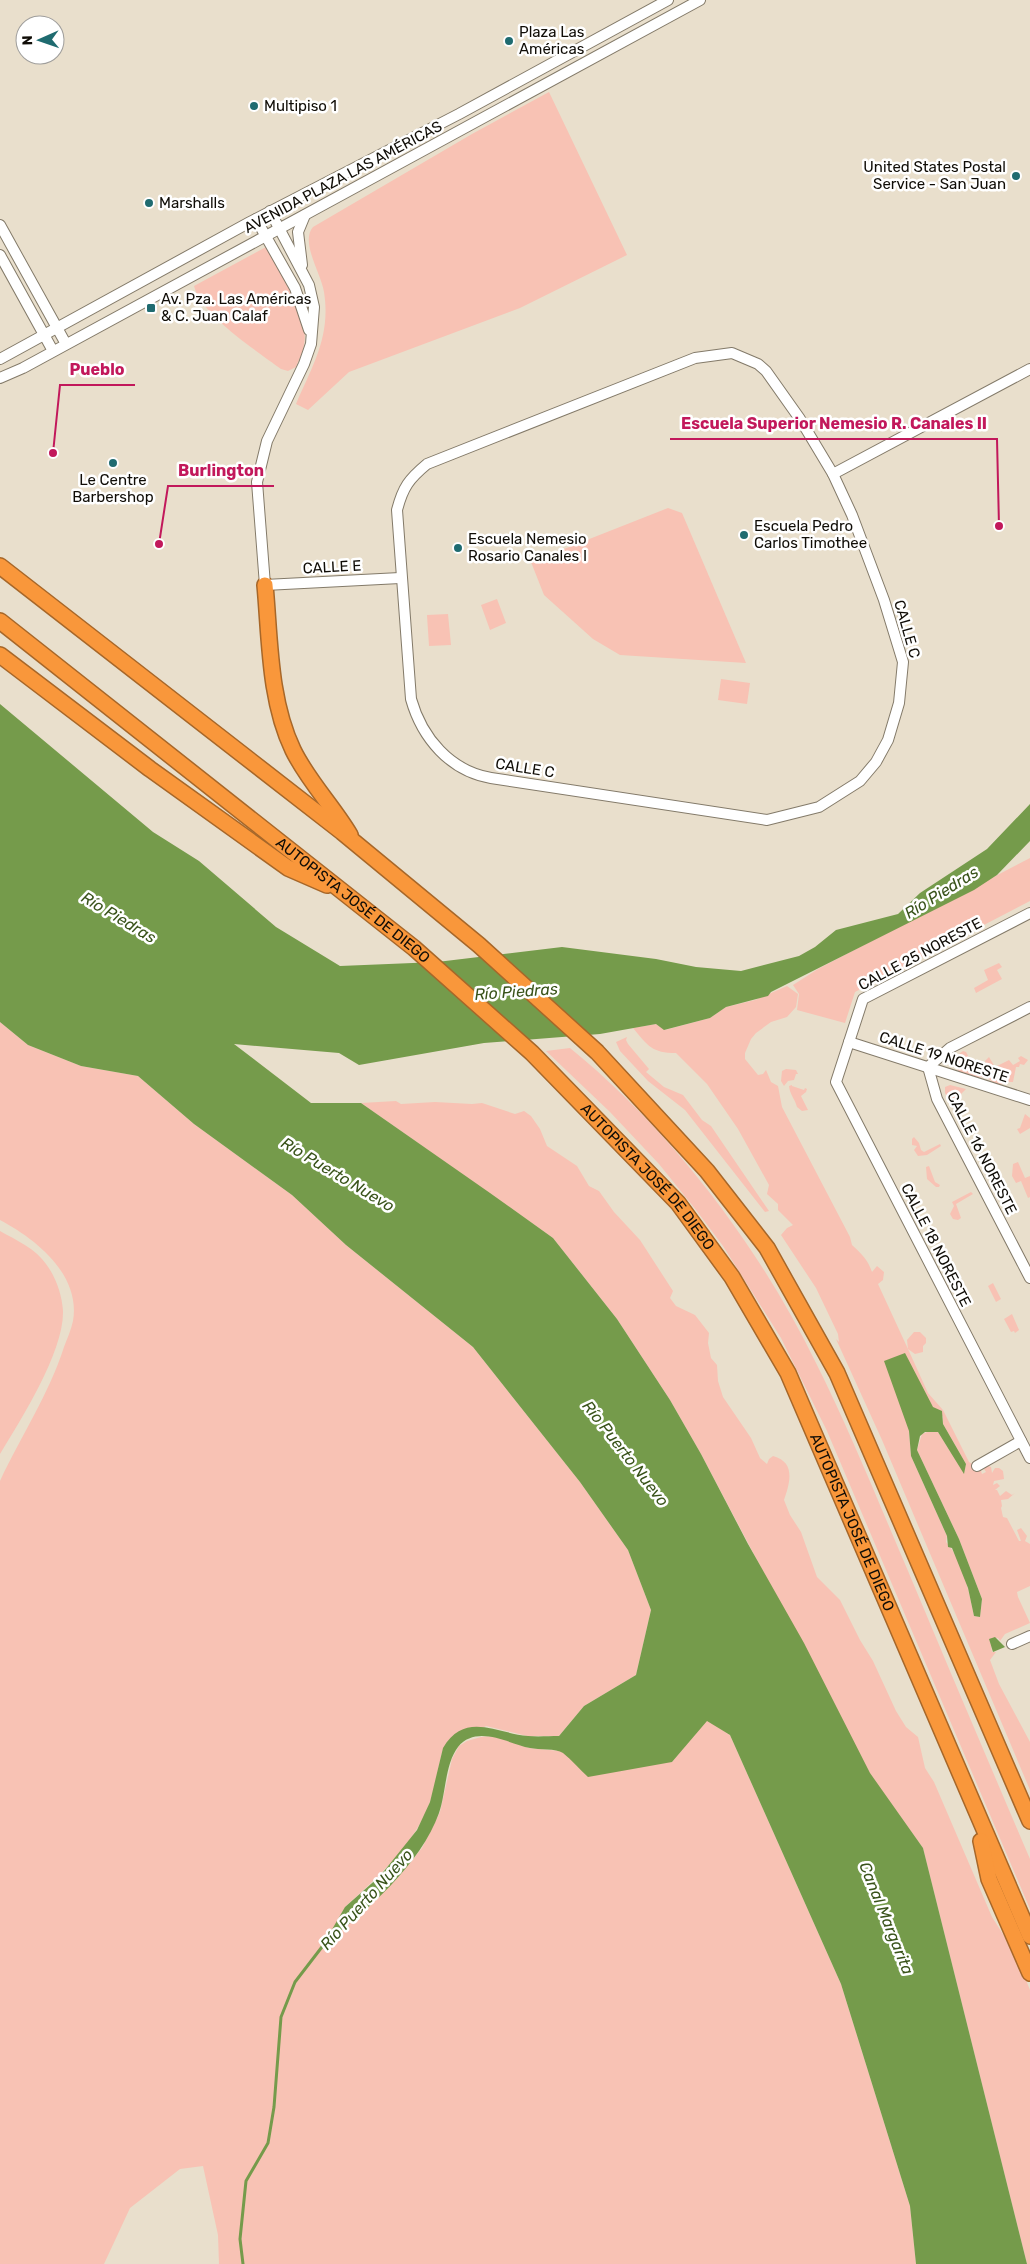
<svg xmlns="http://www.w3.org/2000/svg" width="1030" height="2264" viewBox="0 0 1030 2264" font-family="Rubik,sans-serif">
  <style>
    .green { fill: #f8c2b4; fill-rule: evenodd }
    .water { fill: #759b4b }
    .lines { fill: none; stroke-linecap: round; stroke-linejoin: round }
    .stream { stroke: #759b4b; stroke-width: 3 }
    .minor-casing { stroke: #837a69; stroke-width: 12 }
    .highway-casing { stroke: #a76729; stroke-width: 18 }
    .minor { stroke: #fff; stroke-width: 10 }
    .highway { stroke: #f9973b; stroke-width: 15 }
    .poi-dot { fill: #1f6b70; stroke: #fff; stroke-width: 2 }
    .labels { text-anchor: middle; stroke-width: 5; stroke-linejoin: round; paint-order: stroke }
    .poi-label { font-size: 15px; fill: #100d07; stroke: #fff; text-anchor: start }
    .street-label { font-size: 15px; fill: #100d07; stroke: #fff }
    .water-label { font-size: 16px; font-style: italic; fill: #39531a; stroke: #fff }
    .leader { fill: none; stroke: #c2185b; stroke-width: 2 }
    .callout-dot { fill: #c2185b; stroke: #fff; stroke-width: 2 }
    .callout-label { font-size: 16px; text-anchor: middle; font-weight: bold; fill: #c2185b; stroke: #fff; stroke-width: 5; stroke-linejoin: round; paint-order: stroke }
  </style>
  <rect width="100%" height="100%" fill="#e9dfcc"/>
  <g class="green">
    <path d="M549 92 627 255 520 308 349 372 308 410 296 404C313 365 331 336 324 292 321 273 300 242 313 227L472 134Z"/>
    <path d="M266 247C280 274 310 314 304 345 303 352 299 360 296 367L288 371 281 369C257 351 201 315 194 286Z"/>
    <polygon points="668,508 682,513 746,663 620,655 593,639 544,595 531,562"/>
    <polygon points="497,599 506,623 490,630 481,605"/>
    <polygon points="448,614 451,645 429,646 427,615"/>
    <polygon points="721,679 750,683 747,704 718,700"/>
    <polygon points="1030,858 1030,901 855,992 845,1023 797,1010 799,994 793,985 818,969"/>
    <polygon points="999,963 1002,967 997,970 1002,979 976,993 974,988 988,980 984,970"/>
    <path d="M787 986 798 994 796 1007 787 1017 771 1022 756 1033 751 1039 745 1053V1059L758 1075 763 1074 766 1070 771 1082 778 1086 782 1107 850 1237 852 1245C861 1253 868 1260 872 1272L877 1266 884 1272 883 1280 878 1284 908 1349 907 1340 914 1332H920L926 1338V1343L923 1346V1352L915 1354 908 1349 928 1393 943 1410 969 1462 980 1468 982 1474 986 1472 984 1469 986 1465 991 1467 992 1473 995 1468H999L1003 1471 1004 1479 994 1481 993 1485 997 1483 1000 1486 995 1490H997L1000 1496 1006 1491 1012 1495 1015 1493 1008 1499 1001 1500 1002 1506 1001 1508 1003 1517 1007 1518 1019 1541H1021L1017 1530 1021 1528 1027 1536 1025 1541 1030 1544V1586L1017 1592 1018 1597 1030 1623 1005 1634 1000 1641 998 1638 990 1639 992 1652H996L990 1660 999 1684 1030 1742V1790L882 1440 836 1339 839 1342 838 1334 816 1288 781 1235 787 1228 793 1225 778 1210V1204L767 1194 769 1185 738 1129 707 1084 676 1053C652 1053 648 1046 633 1028L656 1024 665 1030 710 1018 726 1007 755 1000ZM943 1416V1424L966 1464 964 1473 938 1432 930 1431 922 1434 917 1450 959 1539 982 1599 980 1617 974 1616C969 1591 963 1561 946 1542L947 1536 911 1456 909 1432Z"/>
    <path d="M0 1022 28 1045 81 1066 138 1076 194 1124 292 1195 346 1245 473 1347 580 1482 628 1550 651 1610 636 1675 584 1706 559 1736H527L486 1726 443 1749C438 1766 436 1785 430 1802 415 1844 378 1877 345 1907L400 1875 422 1848 440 1812 452 1759 459 1746 467 1741 481 1737 494 1736 529 1748 672 1762 707 1720 730 1735 841 1984 910 2206 916 2264H219L218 2235 203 2166 180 2169 130 2208 104 2264H0V1481C21 1436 49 1394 64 1347 67 1339 71 1330 73 1321 81 1275 36 1239 0 1220Z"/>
    <polygon points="627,1037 626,1040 628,1044 649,1069 646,1072 664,1087 683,1095 702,1120 711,1126 769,1211 765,1212 685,1110 648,1081 620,1051 616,1042"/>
    <path d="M570 1048C671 1130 759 1246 816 1363 850 1431 878 1501 908 1571 948 1667 989 1763 1030 1859V1909L827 1431 781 1338 723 1246 696 1210 659 1164 610 1112 546 1051Z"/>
    <polygon points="963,1051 966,1052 974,1067 978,1065 980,1071 988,1067 985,1061 989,1057 995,1067 1009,1060 1013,1065 1020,1061 1018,1058 1021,1056 1028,1060 1024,1065 1020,1064 1019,1067 1016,1067 1013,1082 1007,1082 998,1086 989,1079 981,1077 977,1078 959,1072 955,1064 952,1064 952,1059"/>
    <polygon points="786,1069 796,1070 798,1074 796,1074 794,1080 788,1081 784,1086 781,1081 782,1071"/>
    <path d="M792 1085V1086L804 1090 805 1088 807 1089 806 1092 801 1096 808 1110 802 1111 797 1107C795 1099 790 1095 789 1086Z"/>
    <polygon points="950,1085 966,1089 961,1094 961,1098 954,1098 953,1107 945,1093 945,1087"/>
    <path d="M396 1101 401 1104 435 1102 472 1104 482 1103 515 1114 524 1111 531 1116 540 1129 547 1146 577 1166 589 1186 599 1191 614 1212 640 1240 673 1291 670 1298 676 1306 695 1315 709 1333 708 1343 711 1358 717 1365 718 1381 723 1397 751 1438 760 1458 767 1464 769 1459 773 1456C796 1462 790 1483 784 1500L790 1515 801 1532 817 1577 840 1600 860 1640 873 1661 896 1711 906 1727 918 1737 925 1768 934 1782 992 1917 1015 1953 1030 1990V2264H1027L923 1848 870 1774 701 1454 670 1400 617 1319 553 1238 361 1103Z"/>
    <polygon points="1025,1114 1030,1118 1030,1128 1020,1134 1017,1129 1020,1128"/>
    <polygon points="914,1137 919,1143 921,1150 924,1152 940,1144 941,1146 927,1155 918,1156 914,1150 917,1146 912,1145 912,1139"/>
    <polygon points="1018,1162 1025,1178 1030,1176 1030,1197 1028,1198 1021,1181 1016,1183 1012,1176 1013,1164"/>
    <polygon points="929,1166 935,1182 940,1185 939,1187 936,1187 927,1179 926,1167"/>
    <polygon points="971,1192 973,1194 956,1204 961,1218 958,1220 953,1219 950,1214 954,1206 952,1202"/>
    <path d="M0 1231C16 1240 36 1249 46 1264 56 1277 62 1295 63 1311 64 1352 21 1419 0 1454Z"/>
    <polygon points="993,1283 1001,1299 996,1302 988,1286"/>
    <polygon points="1012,1314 1019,1330 1015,1333 1014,1331 1011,1332 1004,1319"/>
  </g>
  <g class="water">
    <path d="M0 704 153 832 199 861 276 927 340 966 437 962 562 947 656 959 696 967 741 971 799 956 815 947 836 930 898 914 920 893 987 849 1030 804V841L997 875 974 890 771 992 768 996 726 1007 710 1018 664 1030 656 1024 600 1034 484 1043 359 1065 339 1053 234 1044 311 1103H361L490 1193 553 1238 617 1319 670 1400 701 1454 748 1544 804 1643 870 1773 923 1848 1027 2264H916L910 2206 841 1984 730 1735 707 1721 672 1762 588 1777C580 1770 572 1760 563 1753 556 1748 539 1750 530 1748 509 1744 477 1724 458 1747 445 1764 446 1793 439 1813 421 1864 365 1913 323 1945L345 1907 380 1876 417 1830 430 1802 443 1748C465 1711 495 1733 528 1736 538 1737 549 1736 559 1736L584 1706 636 1675 651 1610 628 1550 580 1482 473 1347 346 1245 292 1195 194 1124 138 1076 81 1066 28 1045 0 1022Z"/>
    <polygon points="905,1353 933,1407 942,1411 943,1424 966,1464 964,1474 938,1432 925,1432 920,1436 917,1450 959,1539 982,1599 980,1617 974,1616 968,1588 952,1548 948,1547 947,1536 911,1456 909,1431 884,1361"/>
    <polygon points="995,1637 1005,1647 993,1652 989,1639"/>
  </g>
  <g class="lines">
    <polyline class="stream" points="243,2264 240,2239 246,2181 268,2143 274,2107 281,2017 295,1982 325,1943"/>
    <defs>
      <g id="minor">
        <polyline points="270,211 309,285 314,307 311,344 304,364 267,441 257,482 265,585 400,578"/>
        <polyline points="256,219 295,288 309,330"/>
        <polyline points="0,225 66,344"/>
        <polyline points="0,255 53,351"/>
        <polyline points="302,265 298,232 305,215"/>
        <path d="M732 353 758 364 766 371 800 419 833 474 852 515 884 600 903 662 899 703 888 740 876 762 860 781 819 807 767 820 491 778C450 771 422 738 411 699L397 510C403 487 409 479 427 464L695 358Z"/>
        <polyline points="0,359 250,222 459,114 668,0"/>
        <polyline points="0,378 23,368 700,0"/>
        <polyline points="833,474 1030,369"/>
        <polyline points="1030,913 863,999 836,1082 1030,1458"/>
        <polyline points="1030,1007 950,1048 928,1067 937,1099 1030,1278"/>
        <polyline points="849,1042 1030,1100"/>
        <polyline points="977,1466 1021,1441"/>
        <polyline points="1012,1644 1030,1636"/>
      </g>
      <g id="highway">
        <polyline points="0,566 342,832 479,945 597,1052 707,1171 767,1248 837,1373 1030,1821"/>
        <path d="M265 585C270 639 269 700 293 750 308 781 333 806 350 835"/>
        <path id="s1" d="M0 621 414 948 532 1053 678 1203 732 1277 788 1373 1030 1936"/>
        <polyline points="0,655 150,769 288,868 327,885"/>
        <polyline points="981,1841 989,1879 1030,1973"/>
      </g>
    </defs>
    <use href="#minor" class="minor-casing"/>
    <use href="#highway" class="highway-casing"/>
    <use href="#minor" class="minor"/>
    <use href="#highway" class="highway"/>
  </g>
  <g class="poi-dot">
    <circle cx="509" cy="41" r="5"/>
    <circle cx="254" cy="106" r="5"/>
    <circle cx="1016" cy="176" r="5"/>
    <circle cx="149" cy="203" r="5"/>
    <rect x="146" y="303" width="10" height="10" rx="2.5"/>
    <circle cx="113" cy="463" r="5"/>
    <circle cx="744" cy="535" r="5"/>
    <circle cx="458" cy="548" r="5"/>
  </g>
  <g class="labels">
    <g class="poi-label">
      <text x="519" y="37">Plaza Las<tspan x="519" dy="17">Américas</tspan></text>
      <text x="264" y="111">Multipiso 1</text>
      <text x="1006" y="172" text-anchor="end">United States Postal<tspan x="1006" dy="17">Service - San Juan</tspan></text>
      <text x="159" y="208">Marshalls</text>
      <text x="161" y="304">Av. Pza. Las Américas<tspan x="161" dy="17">&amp; C. Juan Calaf</tspan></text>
      <text x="113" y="485" text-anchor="middle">Le Centre<tspan x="113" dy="17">Barbershop</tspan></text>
      <text x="754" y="531">Escuela Pedro<tspan x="754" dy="17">Carlos Timothee</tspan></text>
      <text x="468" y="544">Escuela Nemesio<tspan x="468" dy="17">Rosario Canales I</tspan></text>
    </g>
    <g class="street-label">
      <text transform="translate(343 177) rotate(-28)" y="5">AVENIDA PLAZA LAS AMÉRICAS</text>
      <text transform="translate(332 567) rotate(-3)" y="5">CALLE E</text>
      <text transform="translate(907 629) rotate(74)" y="5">CALLE C</text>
      <text transform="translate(525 768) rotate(9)" y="5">CALLE C</text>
      <text dy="5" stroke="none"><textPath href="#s1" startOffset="450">AUTOPISTA JOSÉ DE DIEGO</textPath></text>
      <text transform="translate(920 954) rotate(-28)" y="5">CALLE 25 NORESTE</text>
      <text transform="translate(944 1057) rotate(18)" y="5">CALLE 19 NORESTE</text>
      <text transform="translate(982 1153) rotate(63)" y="5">CALLE 16 NORESTE</text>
      <text dy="5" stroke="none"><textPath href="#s1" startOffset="855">AUTOPISTA JOSÉ DE DIEGO</textPath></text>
      <text transform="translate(936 1245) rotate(63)" y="5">CALLE 18 NORESTE</text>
      <text dy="5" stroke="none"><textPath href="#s1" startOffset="1260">AUTOPISTA JOSÉ DE DIEGO</textPath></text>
    </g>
    <g class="water-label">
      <text transform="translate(941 892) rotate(-32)" y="6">Río Piedras</text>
      <text transform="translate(119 917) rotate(31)" y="6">Río Piedras</text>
      <text transform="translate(516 991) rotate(-4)" y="6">Río Piedras</text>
      <text transform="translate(338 1174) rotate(31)" y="6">Río Puerto Nuevo</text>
      <text transform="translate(626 1453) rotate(52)" y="6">Río Puerto Nuevo</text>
      <text transform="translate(366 1899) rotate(-48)" y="6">Río Puerto Nuevo</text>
      <text transform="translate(887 1918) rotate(68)" y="6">Canal Margarita</text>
    </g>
  </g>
  <path class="leader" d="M53 453L60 385H135M999 526L997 439H670M159 544L168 486H274"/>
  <g class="callout-dot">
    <circle cx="53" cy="453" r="5"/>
    <circle cx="999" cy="526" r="5"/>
    <circle cx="159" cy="544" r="5"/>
  </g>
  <g class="callout-label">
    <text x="97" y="375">Pueblo</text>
    <text x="834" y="429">Escuela Superior Nemesio R. Canales II</text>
    <text x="221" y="476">Burlington</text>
  </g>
  <g transform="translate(40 40) rotate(268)"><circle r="24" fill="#ffffff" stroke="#9f9e9c"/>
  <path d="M0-4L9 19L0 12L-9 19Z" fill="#1f6b70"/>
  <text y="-8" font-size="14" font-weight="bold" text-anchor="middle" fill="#100d07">N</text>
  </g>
</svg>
